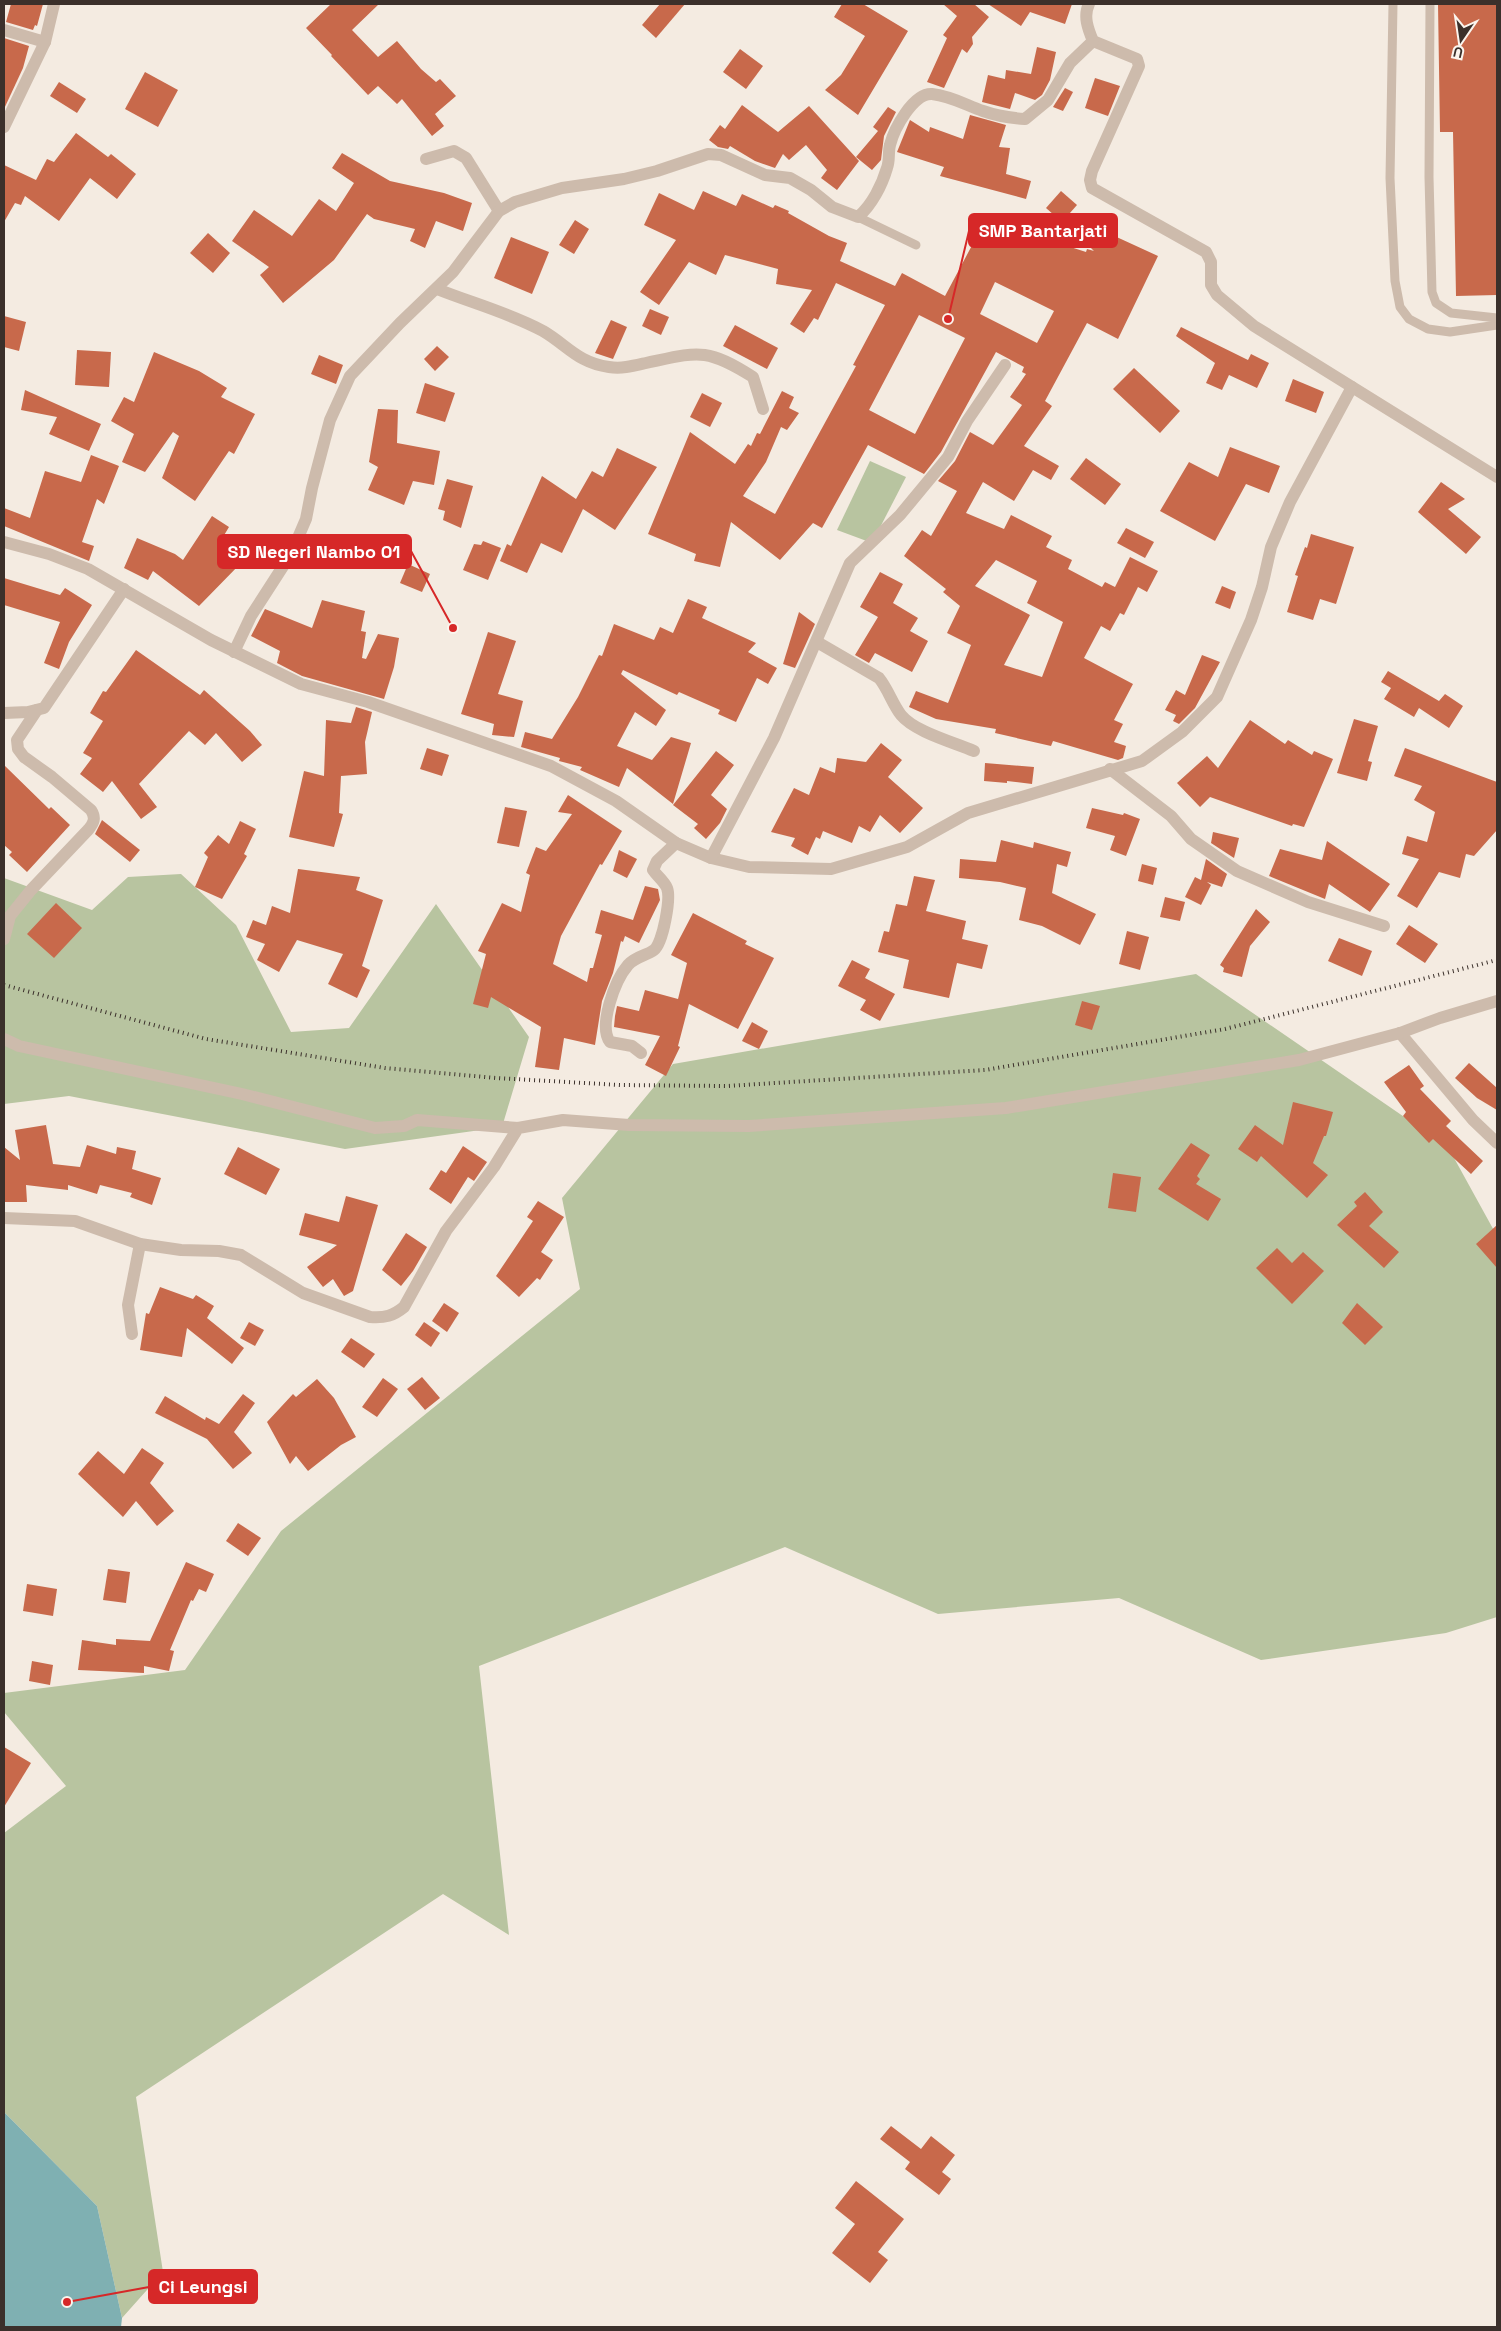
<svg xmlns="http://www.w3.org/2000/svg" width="1501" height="2331" viewBox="0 0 1501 2331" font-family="'Space Grotesk',sans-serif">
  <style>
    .green { fill: #b8c4a0 }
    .water { fill: #7fb0b2 }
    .building { fill: #c8694b; fill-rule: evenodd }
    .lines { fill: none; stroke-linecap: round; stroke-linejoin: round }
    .service { stroke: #cdbbac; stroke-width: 9 }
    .minor { stroke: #cdbbac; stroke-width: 12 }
    .rail { stroke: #3b302b; stroke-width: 4; stroke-dasharray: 1 4; stroke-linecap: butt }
    .leader { fill: none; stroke: #d62828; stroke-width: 2 }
    .callout-dot { fill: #d62828; stroke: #fbf5ee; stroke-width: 2 }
    .callout { fill: #d62828; stroke: #d62828; stroke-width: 2 }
    .callout-label { font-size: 18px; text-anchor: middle; font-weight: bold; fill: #fff }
  </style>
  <rect width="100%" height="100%" fill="#f4ebe1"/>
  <g class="green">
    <polygon points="870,461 906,477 872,543 837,530"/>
    <polygon points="181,874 236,925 291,1032 349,1028 436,904 529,1037 502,1127 345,1149 69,1096 4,1104 4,878 92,910 128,877"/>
    <polygon points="1196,974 1448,1147 1497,1236 1497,1617 1446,1633 1261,1660 1119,1598 938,1614 785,1547 479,1666 509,1935 443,1894 136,2097 163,2272 122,2318 97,2206 4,2112 4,1833 66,1786 4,1712 4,1693 185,1670 281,1531 580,1289 562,1198 673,1064"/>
  </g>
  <polygon class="water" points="4,2112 97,2206 122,2318 121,2327 4,2327"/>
  <g class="building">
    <polygon points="11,4 43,4 37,26 35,25 33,30 6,22"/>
    <polygon points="331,4 379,4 352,30 378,57 397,41 421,69 436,82 440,79 456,96 435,114 444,126 432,136 402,99 397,104 378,86 368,95 331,56 332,55 306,28"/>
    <polygon points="660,4 685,4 656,38 642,25"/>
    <polygon points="842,4 863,4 908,31 858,115 825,90 841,75 865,36 834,17"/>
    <polygon points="943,4 974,4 989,17 972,37 973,44 967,53 962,49 944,88 927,82 947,38 943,35 957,16"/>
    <polygon points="988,4 1072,4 1065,24 1030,12 1021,26"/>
    <polygon points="1438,4 1497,4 1497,295 1456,296 1453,132 1440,132"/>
    <polygon points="4,38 29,46 23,68 4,109"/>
    <polygon points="1037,47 1056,52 1050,80 1042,95 1035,100 1015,93 1010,109 982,102 988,75 1005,79 1006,70 1031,74"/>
    <polygon points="740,49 763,66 746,89 723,72"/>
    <polygon points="145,72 178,90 158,127 125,109"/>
    <polygon points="1095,78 1120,86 1108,116 1085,108"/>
    <polygon points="59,82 86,99 77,113 50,96"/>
    <polygon points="1065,88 1073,92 1063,111 1053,107"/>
    <polygon points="742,105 778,132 809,106 859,161 837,190 821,178 827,170 806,145 789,160 783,154 775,168 755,161 730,146 728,149 718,147 709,140 720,125 725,129"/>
    <polygon points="888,107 896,112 884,136 881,160 872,170 856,157 878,131 873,127"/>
    <polygon points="970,115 1006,125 999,147 1010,148 1006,174 1031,181 1026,199 940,176 944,167 897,152 910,120 929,132 930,127 963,139"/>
    <polygon points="76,133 108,157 111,154 136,174 117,199 90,178 59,221 25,196 21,205 15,203 4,222 4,165 36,180 47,159 54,162"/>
    <polygon points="342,153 390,181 444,193 472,203 463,231 436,221 425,248 410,241 415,229 374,219 367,214 334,260 283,303 260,275 269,267 232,241 254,210 292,236 319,199 336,211 354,183 332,168"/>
    <path d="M703 191 736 206 742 194 773 208 775 205 789 211 788 213 829 236 847 243 840 261 895 286 902 273 945 296 977 236 987 213 1017 228 1013 244 1024 232 1086 252 1087 249 1094 251 1089 246 1097 228 1158 256 1118 339 1087 323 1045 401 1052 406 1024 446 1059 466 1051 480 1033 470 1014 501 983 482 966 513 1004 529 1011 515 1052 536 1046 547 1072 560 1068 569 1102 587 1105 582 1115 587 1130 557 1158 571 1147 592 1138 587 1124 615 1120 613 1110 631 1101 626 1084 658 1133 684 1114 720 1123 724 1114 742 1126 746 1123 758 1118 760 1053 741 1051 746 995 733 996 729 936 719 909 707 916 691 948 703 971 645 947 633 960 606 943 592 946 589 904 556 922 530 931 536 957 491 938 481 955 461 970 432 993 445 1022 405 1010 397 1026 374 1022 372 1024 367 996 352 941 452 924 474 868 445 822 528 813 523 780 560 731 522 720 567 694 561 696 554 648 534 690 432 735 464 748 444 751 446 757 433 760 434 782 391 794 397 789 408 799 413 787 430 781 427 766 462 743 496 775 514 856 366 853 365 885 305 836 283 818 320 814 318 804 333 790 324 812 290 776 284 778 269 725 255 716 275 689 262 659 305 640 292 676 240 644 225 659 193 694 210ZM995 282 1054 311 1037 343 980 314ZM919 315 965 338 915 434 869 410ZM996 560 1037 581 1027 603 1063 622 1042 677 1004 665 1030 615 975 586Z"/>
    <polygon points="1061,191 1077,205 1062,222 1046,208"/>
    <polygon points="575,220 589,229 574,254 559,245"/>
    <polygon points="208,233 230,253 213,273 190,253"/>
    <polygon points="511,237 549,252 532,294 494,278"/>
    <polygon points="650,309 669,317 661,335 642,326"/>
    <polygon points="4,316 26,322 19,351 4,347"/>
    <polygon points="611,320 627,327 613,359 595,353"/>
    <polygon points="735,325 778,348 767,369 723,346"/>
    <polygon points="1181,327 1248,360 1251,354 1269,363 1257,388 1229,375 1222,390 1206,383 1215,363 1176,336"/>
    <polygon points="437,346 449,357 435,371 424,359"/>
    <polygon points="77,350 111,352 109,387 75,385"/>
    <polygon points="154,352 199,371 227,388 221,397 255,414 234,454 229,451 195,501 162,478 179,436 173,432 145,472 122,462 134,434 111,421 124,397 134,402"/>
    <polygon points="319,355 343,365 336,384 311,374"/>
    <polygon points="1134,368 1180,411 1160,433 1113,389"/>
    <polygon points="1293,379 1324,392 1316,413 1285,401"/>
    <polygon points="425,383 455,393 445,422 416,413"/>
    <polygon points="25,390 101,424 89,451 49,434 57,417 21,410"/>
    <polygon points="702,393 722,403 710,427 690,417"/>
    <polygon points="378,409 398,410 397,443 440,451 434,485 413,481 404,505 368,490 378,467 369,462"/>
    <polygon points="1230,447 1280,466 1269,493 1246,484 1215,541 1160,511 1189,462 1218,477"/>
    <polygon points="617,448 657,467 615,530 583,509 562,553 541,543 527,573 500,561 507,544 511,546 542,476 576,499 592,471 603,477"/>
    <polygon points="91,455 119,466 104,504 97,499 82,542 94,546 89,561 4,526 4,508 30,518 45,471 81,482"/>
    <polygon points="1086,458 1121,484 1105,505 1070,479"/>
    <polygon points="447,479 473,486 461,528 443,520 445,511 438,509"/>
    <polygon points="1441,482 1465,499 1448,509 1481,537 1466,554 1418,512"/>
    <polygon points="212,516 229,527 220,542 242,562 199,606 153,571 148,580 124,568 137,538 175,554 183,560"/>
    <polygon points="1126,528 1154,542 1145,558 1117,543"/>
    <polygon points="1311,534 1354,547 1336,604 1320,599 1313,620 1287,612 1298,576 1295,575 1305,547 1307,548"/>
    <polygon points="483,541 501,548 488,580 463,570 474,544 481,545"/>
    <polygon points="408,564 430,574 422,592 400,583"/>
    <polygon points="880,572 903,584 893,603 918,618 910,631 928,641 912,672 875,653 869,663 855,655 878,617 860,607"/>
    <polygon points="4,578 60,595 65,588 92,605 69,642 59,669 44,663 60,622 4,605"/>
    <polygon points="1222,586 1236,592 1230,609 1215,603"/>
    <polygon points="688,599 707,607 702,618 756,643 748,652 777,668 768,684 757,678 736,722 718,714 720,710 679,692 677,695 623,670 621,674 666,710 656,726 635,712 617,746 652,760 671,737 691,743 673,804 627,768 619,787 580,770 582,767 559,761 560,758 521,747 525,732 552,739 578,697 599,655 602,656 614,624 654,640 660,627 673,633"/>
    <polygon points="322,600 365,611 361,631 366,632 362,658 366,659 378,634 399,638 394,667 384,699 302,676 277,663 280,651 251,636 265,609 312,628"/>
    <polygon points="799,612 815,624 795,668 783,664"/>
    <polygon points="488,632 516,641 498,694 523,701 514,737 492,735 494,724 461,714"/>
    <polygon points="136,650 200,695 204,690 250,731 262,745 242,762 216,733 205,745 189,731 139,784 157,807 141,819 112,781 103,792 80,774 92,758 83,753 103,721 90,713 103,691 106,692"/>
    <polygon points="1202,655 1220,662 1195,708 1179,724 1173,721 1176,715 1165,710 1176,690 1185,695"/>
    <polygon points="1388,671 1439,701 1445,694 1463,706 1449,728 1419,708 1414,717 1384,699 1391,688 1381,682"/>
    <polygon points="356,707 372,712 365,742 367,774 341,776 339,813 343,814 334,847 289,837 304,771 324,776 326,720 351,723"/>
    <polygon points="1354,719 1378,726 1368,761 1372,762 1367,781 1337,773"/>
    <polygon points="1250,720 1285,744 1288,740 1312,755 1314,751 1333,759 1304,827 1293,824 1292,826 1210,797 1200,807 1177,783 1207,756 1218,768"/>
    <polygon points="881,743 902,760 888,777 923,808 900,833 880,815 870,832 859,826 852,843 823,831 820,839 816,837 808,855 791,846 795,838 771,832 794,788 809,795 820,767 835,773 837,758 866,762"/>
    <polygon points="427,748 449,755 442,776 420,769"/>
    <polygon points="1405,748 1497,782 1497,830 1474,856 1466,854 1460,878 1439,872 1417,908 1397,896 1419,859 1402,854 1407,836 1427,842 1435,812 1414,800 1422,786 1394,776"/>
    <polygon points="716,751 734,765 711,795 727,809 720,823 706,839 694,828 698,824 673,805"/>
    <polygon points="985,763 1034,767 1032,784 1007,781 1007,783 984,781"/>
    <polygon points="4,765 49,809 51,807 70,825 27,872 9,855 12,852 4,845"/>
    <polygon points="568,795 622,831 602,865 600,864 561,936 553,964 587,982 590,968 593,968 602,935 595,933 601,910 633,920 645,886 658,889 660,900 639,943 625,936 623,942 621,941 613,973 602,1001 595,1045 564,1038 559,1070 535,1067 541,1027 491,997 488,1008 473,1004 486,954 478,951 502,903 521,912 530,875 526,873 536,847 546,851 572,814 558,812"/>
    <polygon points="505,807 527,811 519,847 497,843"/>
    <polygon points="1092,808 1123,815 1124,813 1140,819 1126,856 1110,850 1115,836 1086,828"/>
    <polygon points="102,820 140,850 130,862 95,834"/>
    <polygon points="240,821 256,829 244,854 247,856 222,899 195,887 208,857 204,853 218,835 229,844"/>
    <polygon points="1213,832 1239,838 1234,858 1211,843"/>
    <polygon points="1001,840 1033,848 1034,842 1071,852 1067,867 1057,864 1052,893 1096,914 1080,945 1042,926 1019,920 1026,888 1000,882 959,878 960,859 996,862"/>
    <polygon points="1327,841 1390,884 1370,912 1329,884 1325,899 1269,876 1280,849 1322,860"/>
    <polygon points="619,850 637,859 627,878 613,871"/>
    <polygon points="1206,859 1227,874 1222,887 1207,882 1211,885 1201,905 1185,897 1195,877 1201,880"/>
    <polygon points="1142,864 1157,868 1153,885 1138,881"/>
    <polygon points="298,869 360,877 356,890 383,900 362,966 370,970 357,998 328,984 343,954 297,940 279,972 257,960 265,944 246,937 253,920 266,925 272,906 290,913"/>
    <polygon points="914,876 935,880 926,911 966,921 962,939 988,945 982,969 957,963 949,998 903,988 909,960 878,952 884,931 889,932 896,904 907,906"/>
    <polygon points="1165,897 1185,902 1180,921 1160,917"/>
    <polygon points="56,903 82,928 54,958 27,934"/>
    <polygon points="1256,909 1270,922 1250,946 1242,977 1223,972 1224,968 1220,965"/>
    <polygon points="693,913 747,941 745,944 774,958 738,1029 689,1004 678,1046 680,1047 666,1076 645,1065 660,1036 614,1027 615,1016 617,1006 639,1011 645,990 678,999 687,963 671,955"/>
    <polygon points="1409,925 1438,944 1425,963 1396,944"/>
    <polygon points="1127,931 1149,937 1140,970 1119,964"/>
    <polygon points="1339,938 1372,951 1362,976 1328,961"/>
    <polygon points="852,960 870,969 865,978 895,994 880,1021 860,1010 866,1000 838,986"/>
    <polygon points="1082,1001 1100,1006 1092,1030 1075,1025"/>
    <polygon points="752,1022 768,1031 759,1049 742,1041"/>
    <polygon points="1469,1063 1497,1088 1497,1110 1477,1098 1455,1078"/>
    <polygon points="1409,1065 1424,1086 1420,1089 1451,1121 1446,1126 1483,1161 1471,1174 1433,1139 1429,1143 1403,1116 1406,1112 1384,1082"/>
    <polygon points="1293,1102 1333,1112 1326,1136 1324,1136 1313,1163 1328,1175 1307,1198 1261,1156 1257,1162 1238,1149 1255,1125 1283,1145"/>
    <polygon points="46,1125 53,1164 80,1167 87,1145 116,1154 117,1147 136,1151 132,1169 161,1178 152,1205 130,1197 132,1193 100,1185 97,1194 68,1185 68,1190 26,1185 27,1202 4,1202 4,1147 20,1160 15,1130"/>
    <polygon points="1191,1143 1210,1155 1197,1176 1200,1179 1196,1184 1221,1199 1208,1221 1158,1189"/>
    <polygon points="463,1146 487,1162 474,1181 468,1177 451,1204 429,1189 441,1170 446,1173"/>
    <polygon points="238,1147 280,1169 266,1195 224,1174"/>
    <polygon points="1113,1173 1141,1177 1136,1212 1108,1208"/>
    <polygon points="1365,1192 1383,1212 1369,1226 1399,1252 1384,1268 1337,1225 1357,1206 1354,1202"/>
    <polygon points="346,1196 378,1205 353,1291 344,1296 333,1279 323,1287 307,1267 337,1245 299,1235 305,1213 339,1222"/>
    <polygon points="538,1201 564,1217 541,1252 553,1260 540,1280 537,1278 519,1297 496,1276 533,1221 527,1217"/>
    <polygon points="1497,1225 1497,1268 1476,1244"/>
    <polygon points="406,1233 427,1247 413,1271 401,1286 382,1270"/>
    <polygon points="1277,1248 1292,1263 1303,1252 1324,1271 1292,1304 1256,1268"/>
    <polygon points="160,1287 193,1299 196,1295 214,1306 207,1318 244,1348 232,1364 187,1328 182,1357 140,1350 146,1313 149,1314"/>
    <polygon points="444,1303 459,1313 447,1332 432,1321"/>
    <polygon points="1357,1303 1383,1327 1365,1345 1342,1323"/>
    <polygon points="249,1322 264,1330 255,1346 240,1338"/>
    <polygon points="424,1322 440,1333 431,1347 415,1335"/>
    <polygon points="351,1338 375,1354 364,1368 341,1352"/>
    <polygon points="422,1377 440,1398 425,1410 407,1389"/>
    <polygon points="383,1378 398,1389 377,1417 362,1407"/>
    <polygon points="317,1379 334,1398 356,1437 341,1445 308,1471 296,1456 290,1464 267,1422 293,1394 296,1397"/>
    <polygon points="243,1394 255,1403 234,1432 252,1453 233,1469 207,1439 155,1413 165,1396 205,1420 206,1417 219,1424"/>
    <polygon points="142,1448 164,1463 150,1483 174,1511 157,1526 136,1501 123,1517 78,1474 98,1451 124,1474"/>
    <polygon points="238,1523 261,1538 248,1556 226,1541"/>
    <polygon points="186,1562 214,1574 206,1592 199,1589 193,1601 191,1600 170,1650 174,1651 169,1671 144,1666 144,1673 78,1670 82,1640 116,1645 116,1639 150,1641"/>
    <polygon points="108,1569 130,1572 126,1603 103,1600"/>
    <polygon points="27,1584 57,1589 53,1616 23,1611"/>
    <polygon points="32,1661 53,1665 50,1685 29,1681"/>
    <polygon points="4,1747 31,1763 4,1807"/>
    <polygon points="891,2126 921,2149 931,2136 955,2155 942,2172 951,2179 939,2195 905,2169 910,2162 880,2139"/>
    <polygon points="856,2181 904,2219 878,2252 888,2260 870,2283 832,2253 855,2224 835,2208"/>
  </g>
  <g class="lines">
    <g class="service">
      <polyline points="1393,4 1390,178 1395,281 1400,307 1409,319 1428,329 1450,332 1497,325"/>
      <polyline points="1430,4 1429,177 1432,292 1436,303 1451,313 1497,318"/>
      <polyline points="858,217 916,245"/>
    </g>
    <g class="minor">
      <path d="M1089 4C1083 16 1088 29 1093 41L1137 59 1139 66 1092 171 1090 180 1092 188 1206 252 1211 262V285L1217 295 1254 326 1497 477"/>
      <polyline points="4,30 45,42"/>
      <polyline points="4,127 45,42 54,4"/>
      <polyline points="426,159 454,151 466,158 499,211"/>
      <path d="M437 289C472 303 510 313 543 331 567 345 578 363 609 367 622 369 633 366 646 363 698 352 706 347 753 377L763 409"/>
      <polyline points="4,542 49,554 88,569 211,640 301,684 368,702 551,766 616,801 676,843 711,858 749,867 831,869 907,847 968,813 1142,761 1182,732 1217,697 1251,620 1262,587 1271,547 1290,502 1352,387"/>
      <path d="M817 642 879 678C888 689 892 703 901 715 915 732 953 742 974 751"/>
      <path d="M234 652 251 616 291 554 306 519 312 488 330 420 350 376 400 323 453 272 499 211 515 202 562 188 624 179 657 171 708 154 721 155 765 175 790 178 811 190 832 207 858 217C872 205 882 185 887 168 890 160 888 152 890 145 894 129 913 93 932 94 951 96 966 105 983 111 997 116 1011 118 1025 119L1048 100 1070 63 1093 41"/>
      <polyline points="4,713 28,712 44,708 124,589"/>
      <polyline points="1110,769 1171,816 1191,839 1237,871 1308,902 1384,926"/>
      <polyline points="711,858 774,738 850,563 900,515 948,457 967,421 1005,365"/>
      <path d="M4 939 10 916 31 890 88 830C94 823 96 818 91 810L52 777 24 757 18 749 17 740 37 710"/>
      <polyline points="1400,1033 1473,1120 1497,1143"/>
      <polyline points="4,1039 19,1046 242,1094 375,1128 404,1126 417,1120 518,1128"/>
      <path d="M641 1053 632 1046 610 1042C598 1026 615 980 628 965 636 956 646 956 654 950 663 943 671 898 667 888 664 881 657 876 653 870L657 861 676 843"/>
      <path d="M4 1218 75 1221 140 1244 181 1250 219 1251 241 1255 303 1293 370 1317C385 1318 393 1316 404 1307L446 1231 494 1167 518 1128 563 1120 629 1125 749 1126 1006 1108 1299 1060 1400 1033 1440 1018 1497 1001"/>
      <polyline points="132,1334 128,1305 140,1244"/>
    </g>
    <polyline class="rail" points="4,985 206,1039 385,1068 496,1078 620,1085 727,1086 985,1070 1225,1029 1497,960"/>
  </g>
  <path class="leader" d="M948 319L969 231M453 628L411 551M67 2302L149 2287"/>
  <g class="callout-dot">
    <circle cx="948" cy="319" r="5"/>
    <circle cx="453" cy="628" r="5"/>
    <circle cx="67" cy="2302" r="5"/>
  </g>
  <g class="callout">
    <rect x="969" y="214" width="148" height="33" rx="5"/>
    <rect x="218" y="535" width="193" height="33" rx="5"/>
    <rect x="149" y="2270" width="108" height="33" rx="5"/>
  </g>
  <g class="callout-label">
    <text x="1043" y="237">SMP Bantarjati</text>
    <text x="314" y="558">SD Negeri Nambo 01</text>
    <text x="203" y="2293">Ci Leungsi</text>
  </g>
  <rect width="1501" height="2331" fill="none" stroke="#3b302b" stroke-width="10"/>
  <g transform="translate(1461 40) rotate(193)" stroke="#fbf5ee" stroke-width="4" paint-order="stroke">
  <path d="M0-4L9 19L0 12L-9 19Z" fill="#3b302b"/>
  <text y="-8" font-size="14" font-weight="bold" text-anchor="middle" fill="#3b302b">U</text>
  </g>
</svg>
